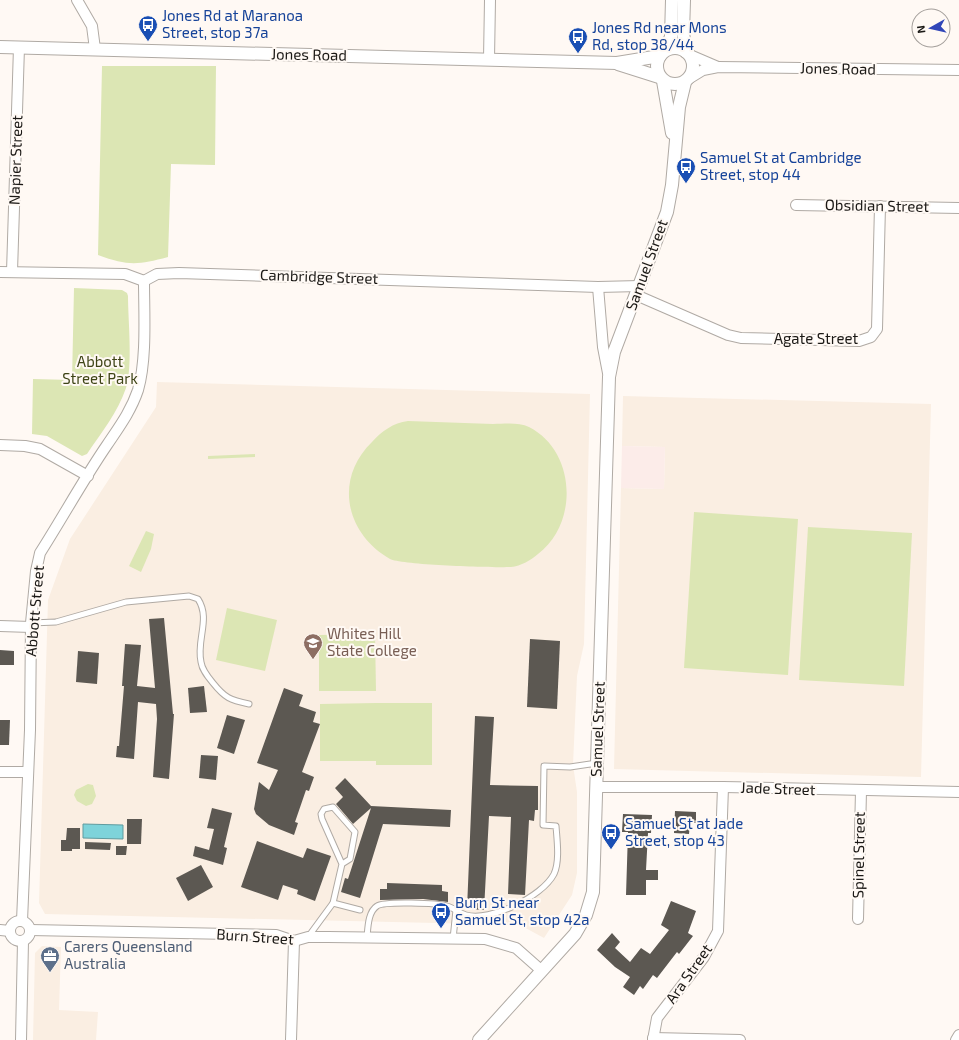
<svg xmlns="http://www.w3.org/2000/svg" width="959" height="1040" viewBox="0 0 959 1040" font-family="'Exo 2',sans-serif">
  <style>
    .built { fill: #faeee2 }
    .industrial { fill: #fcece9 }
    .green { fill: #dce6b4 }
    .water { fill: #7ed3da; stroke: #609b9f }
    .building { fill: #5c5852 }
    .lines { fill: none; stroke-linecap: round; stroke-linejoin: round }
    .service-casing { stroke: #b0aaa4; stroke-width: 7 }
    .minor-casing { stroke: #b0aaa4; stroke-width: 12 }
    .tertiary-casing { stroke: #b0aaa4; stroke-width: 14 }
    .service { stroke: #fff; stroke-width: 5 }
    .minor { stroke: #fff; stroke-width: 10 }
    .tertiary { stroke: #fff; stroke-width: 12 }
    .labels { text-anchor: middle; stroke-width: 4; stroke-linejoin: round; paint-order: stroke }
    .transit-label { font-size: 15px; fill: #164399; stroke: #fff9f4; text-anchor: start }
    .street-label { font-size: 15px; fill: #1b1916; stroke: #fff9f4 }
    .park-label { font-size: 15px; fill: #3e4416; stroke: #fff9f4 }
    .education-label { font-size: 15px; fill: #785e54; stroke: #fff9f4; text-anchor: start }
    .service-label { font-size: 15px; fill: #4e5e75; stroke: #fff9f4; text-anchor: start }
  </style>
  <rect width="100%" height="100%" fill="#fff9f4"/>
  <g class="built">
    <polygon points="157,382 590,394 584,644 577,676 573,765 577,792 577,873 572,895 544,938 520,925 45,914 39,903 48,600 70,539 156,407"/>
    <polygon points="623,396 931,404 921,777 614,769 621,488 664,489 665,447 622,446"/>
    <polygon points="42,946 61,947 59,1010 98,1012 96,1040 33,1040 35,953"/>
  </g>
  <polygon class="industrial" points="622,446 665,447 664,489 621,488"/>
  <g class="green">
    <path d="M102 66H216L215 165 171 164 168 257C138 265 128 266 98 255Z"/>
    <path d="M74 288 122 290 127 293 128 296C128 320 133 366 126 388 118 412 101 433 87 454L82 456 47 436 32 434 33 379 72 380Z"/>
    <path d="M408 421C436 422 464 423 493 424 504 424 519 422 529 427 576 451 579 523 538 554 531 560 521 566 511 567 495 568 402 565 390 559 345 533 334 479 372 442 382 431 393 423 408 421Z"/>
    <polygon points="255,454 255,457 208,459 208,456"/>
    <polygon points="694,512 798,519 788,675 684,668"/>
    <polygon points="808,527 912,533 904,686 799,680"/>
    <polygon points="146,531 154,534 151,549 141,572 129,566"/>
    <polygon points="227,608 277,620 265,671 216,660"/>
    <polygon points="375,634 376,691 319,691 319,635"/>
    <polygon points="376,703 432,703 432,765 376,765 376,761 320,761 320,704"/>
    <polygon points="88,784 93,785 96,796 92,804 86,806 77,801 74,795 76,790"/>
  </g>
  <polygon class="water" points="83,824 123,825 123,839 83,838"/>
  <g class="building">
    <polygon points="164,618 173,714 174,714 169,779 153,777 157,719 156,704 138,702 134,759 116,757 117,746 119,746 124,686 122,686 125,644 141,645 137,686 155,688 149,619"/>
    <polygon points="530,639 560,641 557,709 527,707"/>
    <polygon points="0,650 14,651 14,665 0,665"/>
    <polygon points="78,651 99,653 97,684 76,682"/>
    <polygon points="204,686 207,712 190,713 188,688"/>
    <polygon points="284,688 303,695 299,706 316,712 313,722 320,724 302,772 314,777 309,791 306,790 295,822 298,823 294,835 269,825 256,814 254,809 259,782 269,790 278,770 257,763"/>
    <polygon points="227,715 245,720 234,754 217,748"/>
    <polygon points="475,716 494,717 490,785 538,786 538,810 535,810 534,821 529,820 525,895 508,894 511,817 489,816 484,910 467,909"/>
    <polygon points="0,720 10,720 9,745 0,745"/>
    <polygon points="201,755 218,756 216,780 199,778"/>
    <polygon points="345,778 371,806 451,810 450,827 383,824 360,898 341,892 345,878 348,879 371,808 353,824 336,804 343,797 335,788"/>
    <polygon points="212,808 232,813 224,847 227,848 223,865 193,856 195,846 209,850 214,829 207,828"/>
    <polygon points="675,811 696,812 696,823 690,823 689,834 674,833"/>
    <polygon points="623,814 652,815 651,833 648,833 646,870 658,870 658,880 646,880 646,895 626,895 628,832 622,832"/>
    <polygon points="127,819 142,819 141,844 127,844"/>
    <polygon points="67,828 80,828 80,849 72,849 72,851 61,851 61,840 66,840"/>
    <polygon points="257,841 303,858 307,848 331,856 315,901 297,894 298,890 283,885 278,900 241,887"/>
    <polygon points="85,842 111,843 110,850 85,849"/>
    <polygon points="116,846 127,846 126,855 116,855"/>
    <polygon points="201,865 213,887 188,901 176,878"/>
    <polygon points="387,883 442,885 442,891 448,892 448,902 423,899 380,900 380,889 387,889"/>
    <polygon points="671,901 696,911 688,933 693,936 679,954 677,952 657,978 653,975 643,989 640,986 634,995 623,987 630,977 615,967 597,950 612,933 620,942 615,948 630,962 641,948 650,954 669,930 661,925"/>
  </g>
  <g class="lines">
    <defs>
      <g id="service">
        <path d="M31 623 56 622 126 602 189 596 198 599C211 619 196 640 201 662 202 670 208 677 213 683 225 698 230 700 249 704"/>
        <polyline points="333,903 360,910"/>
        <polyline points="308,937 333,903 342,864 322,819 321,814 324,809 333,807 355,832 350,859 342,864"/>
        <path d="M367 937C368 927 368 912 377 906 384 901 438 903 447 906 454 908 459 913 466 915 490 922 542 897 554 874 560 861 557 840 556 826L543 825 544 766 570 767 597 763"/>
        <polyline points="453,939 456,910"/>
      </g>
      <g id="minor">
        <polyline points="77,0 92,26 95,49"/>
        <polyline points="690,55 718,67"/>
        <polyline points="489,59 490,0"/>
        <polyline points="690,78 703,70 718,67 959,70"/>
        <polyline points="796,205 959,208"/>
        <polyline points="0,272 125,274 144,281"/>
        <polyline points="12,272 19,47"/>
        <polyline points="144,281 157,274 179,273 598,287 640,286"/>
        <polyline points="598,287 603,347 608,373"/>
        <polyline points="636,295 728,335 741,338 859,341 871,337 877,329 880,206"/>
        <polyline points="0,445 25,446 40,449 88,476"/>
        <polyline points="0,626 31,627"/>
        <polyline points="0,772 28,772"/>
        <polyline points="596,787 723,787 959,792"/>
        <polyline points="858,919 861,791"/>
        <circle cx="20" cy="931" r="10"/>
        <path d="M22 921 30 730 31 623 36 571 40 553C63 517 83 480 107 445 119 427 131 411 138 390 147 359 144 313 144 281"/>
        <polyline points="0,930 10,931"/>
        <polyline points="30,930 276,935 294,941 308,937 328,937 485,939 516,948 542,971"/>
        <polyline points="653,1038 740,1040"/>
        <polyline points="21,1040 23,941"/>
        <polyline points="291,1040 294,941"/>
        <polyline points="653,1040 657,1018 704,957 718,931 723,787"/>
        <polyline points="956,1040 959,1035"/>
      </g>
      <g id="tertiary">
        <polyline points="684,0 683,33 686,52"/>
        <polyline points="0,47 617,63 660,56"/>
        <circle cx="675" cy="66" r="18"/>
        <polyline points="665,50 671,37 672,0"/>
        <polyline points="618,64 659,77"/>
        <polyline points="663,81 672,133"/>
        <polyline points="479,1040 575,934 586,915 593,892 609,377 614,352 667,212 672,185 679,107 685,82"/>
      </g>
    </defs>
    <use href="#service" class="service-casing"/>
    <use href="#minor" class="minor-casing"/>
    <use href="#tertiary" class="tertiary-casing"/>
    <use href="#service" class="service"/>
    <use href="#minor" class="minor"/>
    <use href="#tertiary" class="tertiary"/>
  </g>
  <defs>
    <symbol id="bus-pin" viewBox="-11 -11 22 30"><path d="M0 17L-7.5 6A9.5 9.5 0 1 1 7.5 6Z" fill="#1a4fb4" stroke="#fff9f4"/><path d="M-5-6H5V4H4V6H2V4H-2V6H-4V4H-5ZM-3.5-4V0h7V-4ZM-3.5 1.2v1.5H-2V1.2ZM2 1.2v1.5H3.5V1.2Z" fill="#fff"/></symbol>
    <symbol id="school-pin" viewBox="-11 -11 22 30"><path d="M0 17L-7.5 6A9.5 9.5 0 1 1 7.5 6Z" fill="#8d6e63" stroke="#fff9f4"/><path d="M0-5L7-2L0 1L-7-2ZM-4 1L0 2.5L4 1V4Q0 6-4 4Z" fill="#fff"/></symbol>
    <symbol id="office-pin" viewBox="-11 -11 22 30"><path d="M0 17L-7.5 6A9.5 9.5 0 1 1 7.5 6Z" fill="#5c6f8a" stroke="#fff9f4"/><path d="M-6-3h4V-5.5h4V-3h4V5H-6ZM-1-4.5V-3h2v-1.5ZM-6 0V1H6V0Z" fill="#fff"/></symbol>
  </defs>
  <g fill-rule="evenodd">
    <use href="#bus-pin" x="137" y="14" width="22" height="30"/>
    <use href="#bus-pin" x="567" y="26" width="22" height="30"/>
    <use href="#bus-pin" x="675" y="156" width="22" height="30"/>
    <use href="#school-pin" x="302" y="632" width="22" height="30"/>
    <use href="#bus-pin" x="600" y="822" width="22" height="30"/>
    <use href="#bus-pin" x="430" y="901" width="22" height="30"/>
    <use href="#office-pin" x="39" y="945" width="22" height="30"/>
  </g>
  <g class="labels">
    <g class="transit-label">
      <text x="162" y="21">Jones Rd at Maranoa<tspan x="162" dy="17">Street, stop 37a</tspan></text>
      <text x="592" y="33">Jones Rd near Mons<tspan x="592" dy="17">Rd, stop 38/44</tspan></text>
      <text x="700" y="163">Samuel St at Cambridge<tspan x="700" dy="17">Street, stop 44</tspan></text>
      <text x="625" y="829">Samuel St at Jade<tspan x="625" dy="17">Street, stop 43</tspan></text>
      <text x="455" y="908">Burn St near<tspan x="455" dy="17">Samuel St, stop 42a</tspan></text>
    </g>
    <g class="street-label">
      <text transform="translate(309 55) rotate(1)" y="5">Jones Road</text>
      <text transform="translate(838 69) rotate(1)" y="5">Jones Road</text>
      <text transform="translate(16 160) rotate(-88)" y="5">Napier Street</text>
      <text transform="translate(877 206) rotate(1)" y="5">Obsidian Street</text>
      <text transform="translate(647 265) rotate(-70)" y="5">Samuel Street</text>
      <text transform="translate(319 277) rotate(2)" y="5">Cambridge Street</text>
      <text x="816" y="344">Agate Street</text>
      <text transform="translate(35 611) rotate(-85)" y="5">Abbott Street</text>
      <text transform="translate(598 729) rotate(-88)" y="5">Samuel Street</text>
      <text transform="translate(778 789) rotate(2)" y="5">Jade Street</text>
      <text transform="translate(859 855) rotate(-89)" y="5">Spinel Street</text>
      <text transform="translate(255 937) rotate(4)" y="5">Burn Street</text>
      <text transform="translate(689 974) rotate(-55)" y="5">Ara Street</text>
    </g>
    <g class="park-label">
      <text x="100" y="367">Abbott<tspan x="100" dy="17">Street Park</tspan></text>
    </g>
    <g class="education-label">
      <text x="327" y="639">Whites Hill<tspan x="327" dy="17">State College</tspan></text>
    </g>
    <g class="service-label">
      <text x="64" y="952">Carers Queensland<tspan x="64" dy="17">Australia</tspan></text>
    </g>
  </g>
  <g transform="translate(931 28) rotate(262)"><circle r="19" fill="#fff9f4" stroke="#a49f9b"/>
  <path d="M0-3L7 15L0 10L-7 15Z" fill="#3146b8"/>
  <text y="-6" font-size="11" font-weight="bold" text-anchor="middle" fill="#1b1916">N</text>
  </g>
</svg>
